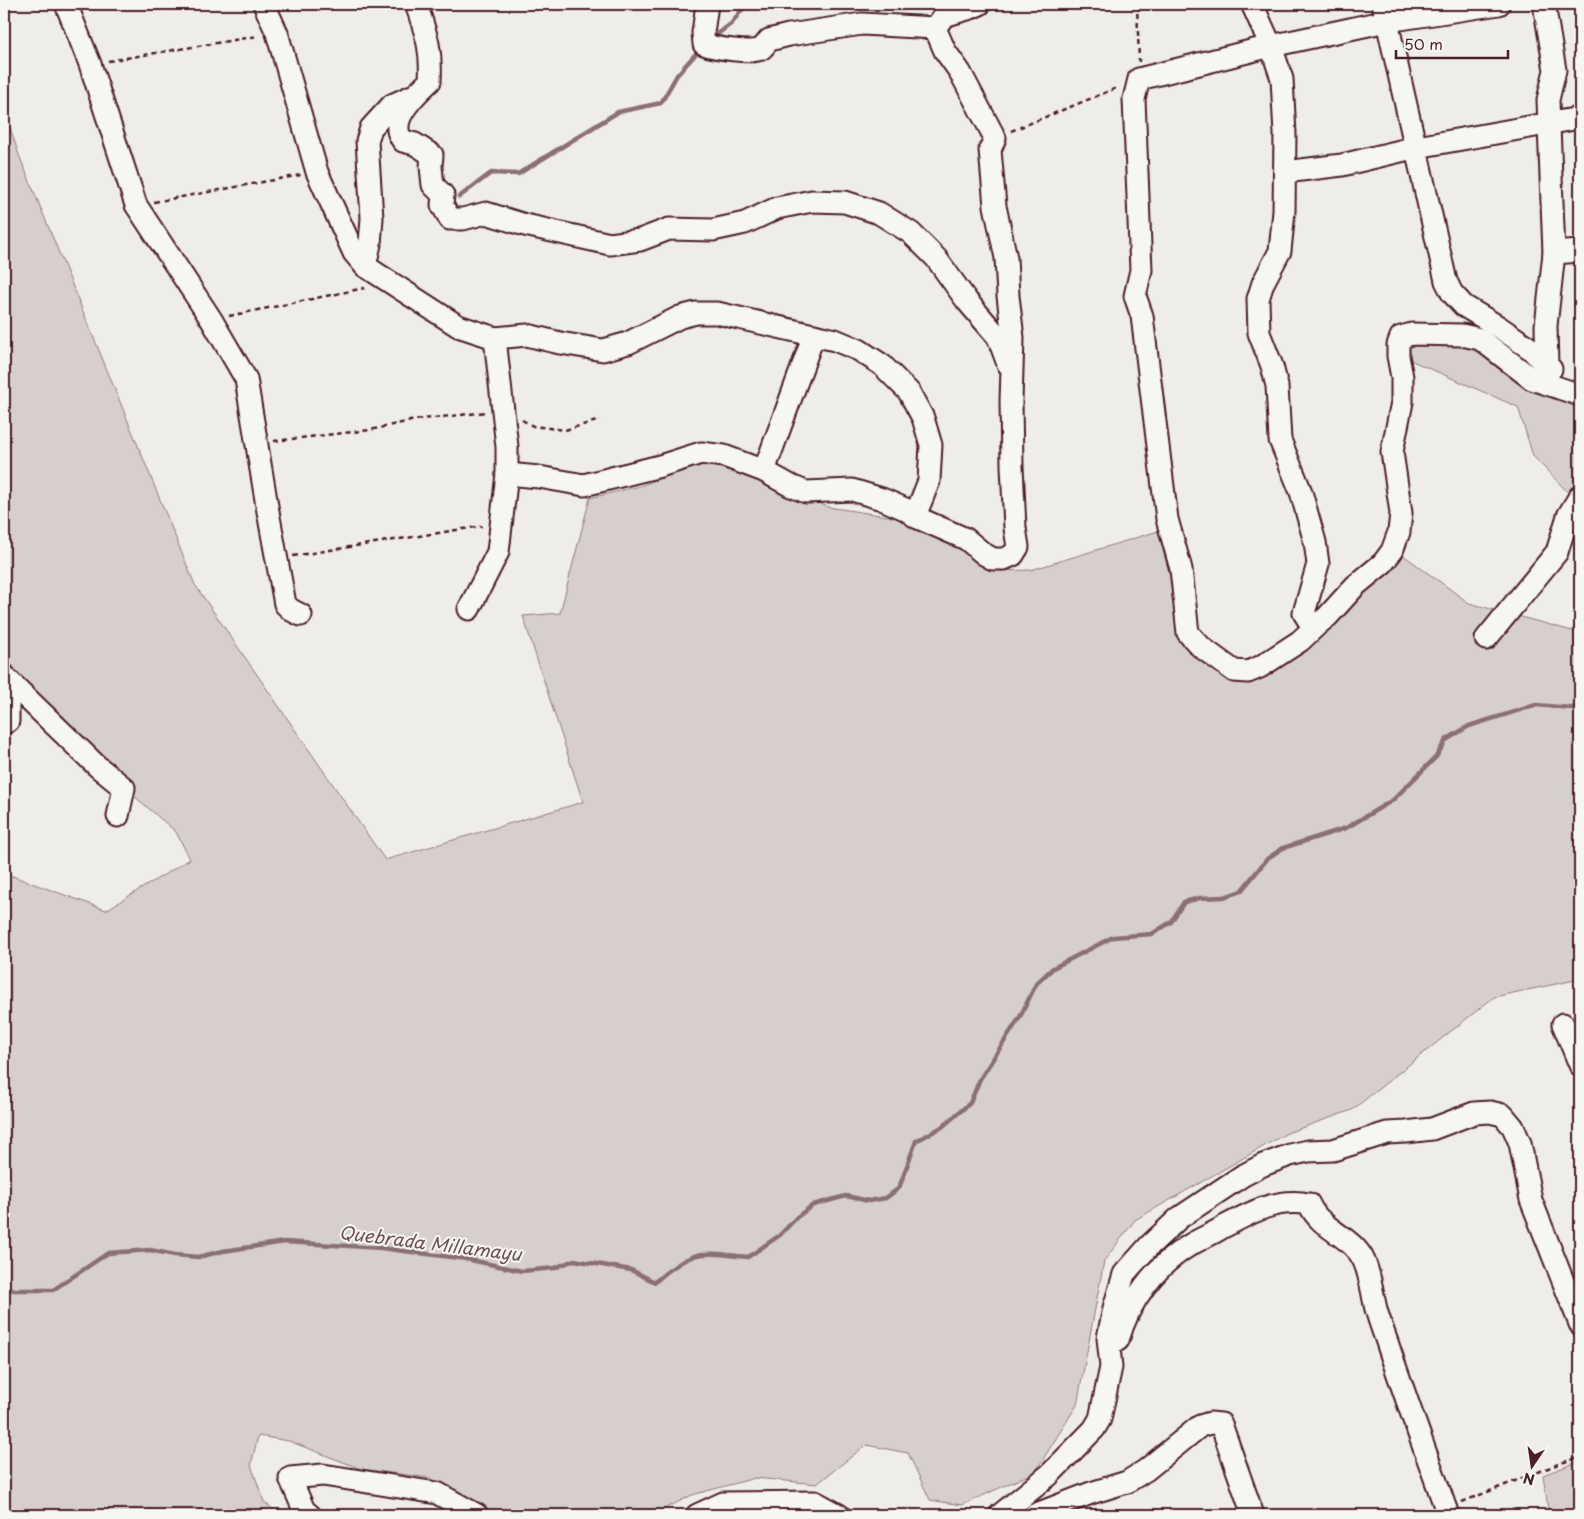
<svg xmlns="http://www.w3.org/2000/svg" width="1584" height="1519" viewBox="0 0 1584 1519" font-family="'Playpen Sans',sans-serif">
  <style>
    .green { fill: #d7cfce; stroke: #90777c }
    .lines { fill: none; stroke-linecap: round; stroke-linejoin: round }
    .stream { stroke: #8a6f74; stroke-width: 4.5 }
    .minor-casing { stroke: #4a1f2b; stroke-width: 25 }
    .path { stroke: #4a1f2b; stroke-width: 2.5; stroke-dasharray: 5 4; stroke-linecap: butt }
    .minor { stroke: #f6f6f2; stroke-width: 21 }
    .labels { text-anchor: middle; stroke-width: 4; stroke-linejoin: round; paint-order: stroke }
    .water-label { font-size: 18px; font-style: italic; fill: #6f4e56; stroke: #f6f6f2 }
  </style>
  <rect width="100%" height="100%" fill="#efedea"/>
  <filter id="ink" filterUnits="userSpaceOnUse"><feTurbulence type="fractalNoise" baseFrequency=".02" numOctaves="2"/><feDisplacementMap in="SourceGraphic" scale="10" xChannelSelector="R" yChannelSelector="G"/><feConvolveMatrix kernelMatrix="1 2 1 2 8 2 1 2 1" color-interpolation-filters="sRGB"/></filter>
  <g filter="url(#ink)">
    <g class="green">
      <polygon points="4,109 19,155 195,585 385,860 583,802 523,616 560,613 590,498 640,486 702,463 754,477 828,507 906,519 1000,571 1031,570 1158,531 1185,633 1250,672 1399,552 1469,603 1580,633 1580,979 1494,997 1352,1110 1287,1133 1135,1220 1104,1261 1077,1405 1035,1472 962,1505 930,1500 908,1453 866,1445 817,1484 755,1478 692,1495 652,1515 484,1515 430,1478 361,1469 289,1441 258,1436 251,1465 264,1502 280,1515 4,1515 4,873 106,910 190,859 176,832 28,705 4,665"/>
      <polygon points="1466,341 1535,381 1580,410 1580,505 1533,456 1518,407 1410,360 1410,343"/>
      <polygon points="1580,1461 1578,1515 1549,1515 1543,1475"/>
    </g>
    <g class="lines">
      <g class="stream">
        <polyline points="711,39 732,23 746,4"/>
        <polyline points="459,197 491,173 518,174 618,112 661,103 677,75 700,49"/>
        <path d="M4 1286 13 1290H53L108 1253 150 1250 175 1255 198 1257 223 1251 285 1242 381 1248 466 1259 522 1271 555 1268 574 1260 631 1270 655 1282C666 1272 680 1261 694 1256 708 1251 733 1256 748 1257L780 1235 797 1217 813 1205 846 1196 869 1201 886 1198 899 1188 916 1141 942 1127 970 1103 980 1079 1020 1017 1036 984 1053 968 1113 937 1152 934 1171 922 1184 902 1200 898 1224 897 1241 891 1268 858 1283 848 1346 828 1393 800 1436 757 1446 740 1469 726 1536 705 1572 708 1580 705"/>
      </g>
      <defs>
        <g id="minor">
          <polyline points="66,4 90,64 136,205 211,319 246,379 267,506 285,604 291,610 301,615"/>
          <polyline points="264,4 277,33 317,172 354,253 365,266 458,326 495,338 527,335 560,343 603,350 628,343 680,317 696,313 717,313 835,340 859,350 882,365 909,392 923,418 931,445 929,481 915,516"/>
          <path d="M416 4C426 34 432 48 430 81 418 92 396 112 398 130 398 133 401 138 403 141L415 144 432 155 431 167 433 185 443 195 442 205 450 219H463L486 213 525 225 610 244 640 240 669 229 713 230 745 223 777 208 812 201 845 202 879 213 911 233 936 258 967 301 998 337 1008 364"/>
          <path d="M707 4 703 33 704 44C713 48 754 54 761 49 764 47 767 42 769 40L789 35 862 24 935 28"/>
          <polyline points="1252,4 1271,46 1282,79 1285,134 1284,211 1280,251 1263,283 1258,299 1259,333 1272,366 1277,386 1280,440 1301,492 1315,542 1318,564 1304,613 1309,621 1318,624 1327,617 1355,586 1383,563 1392,551 1399,532 1401,513 1392,452 1402,402 1402,377 1398,356 1398,345 1401,337 1412,334 1462,335 1480,339 1532,379 1580,395"/>
          <polyline points="1383,4 1446,281 1452,293 1464,306 1499,327 1531,349 1547,367"/>
          <polyline points="1544,4 1555,70 1548,100 1554,253 1546,326 1547,367 1551,369"/>
          <polyline points="935,28 944,16 971,8 980,4"/>
          <polyline points="1285,172 1342,165 1417,147 1580,118"/>
          <polyline points="1554,253 1580,251"/>
          <polyline points="365,266 370,244 372,218 367,141 371,128 392,105 412,96"/>
          <polyline points="764,471 814,335"/>
          <polyline points="507,474 539,477 584,485 660,466 701,453 724,456 764,471 791,486 806,492 852,490 882,499 905,509 918,518 966,539 984,554 993,559 1004,559 1013,555 1018,547 1015,528 1012,466 1011,401 1013,338 1008,296 1006,258 995,206 990,150 995,138 960,72 945,51 935,28"/>
          <polyline points="469,609 498,552 507,474 507,447 495,338"/>
          <polyline points="1318,624 1300,641 1260,667 1248,672 1234,671 1201,647 1188,633 1181,569 1167,519 1142,316 1135,296 1141,270 1134,99 1139,79 1271,46 1387,21 1499,4"/>
          <polyline points="1486,639 1557,552 1568,516 1580,496"/>
          <polyline points="4,675 8,684 8,721 4,723"/>
          <polyline points="4,676 97,766 124,788 118,816"/>
          <polyline points="1563,1024 1580,1065"/>
          <path d="M1118 1340C1129 1301 1155 1266 1190 1245 1200 1239 1210 1235 1220 1229 1248 1214 1276 1197 1309 1204 1320 1230 1353 1236 1364 1261 1371 1277 1372 1293 1376 1309 1379 1320 1383 1331 1387 1342 1406 1400 1428 1458 1448 1515"/>
          <polyline points="310,1515 304,1510 290,1478 323,1475 437,1493 477,1515"/>
          <polyline points="697,1515 723,1503 815,1502 839,1515"/>
          <polyline points="1000,1515 1049,1475 1094,1429 1100,1419 1111,1367 1108,1338 1114,1308 1124,1274 1149,1246 1179,1218 1242,1176 1263,1165 1290,1155 1308,1151 1333,1150 1387,1133 1406,1132 1432,1129 1474,1113 1490,1112 1503,1115 1513,1127 1520,1143 1531,1200 1580,1324"/>
          <polyline points="1034,1515 1091,1493 1127,1482 1146,1470 1200,1426 1210,1423 1221,1424 1253,1515"/>
        </g>
      </defs>
      <use href="#minor" class="minor-casing"/>
      <g class="path">
        <polyline points="1137,4 1139,62"/>
        <polyline points="108,61 258,36"/>
        <polyline points="1011,131 1119,87"/>
        <polyline points="154,202 301,175"/>
        <polyline points="229,316 365,288"/>
        <polyline points="522,420 533,426 565,430 600,420"/>
        <polyline points="274,441 370,430 415,420 487,412"/>
        <polyline points="293,556 482,526"/>
        <polyline points="1462,1502 1561,1463 1580,1457"/>
      </g>
      <use href="#minor" class="minor"/>
    </g>
  </g>
  <g class="labels">
    <g class="water-label">
      <text transform="translate(430 1244) rotate(7)" y="6">Quebrada Millamayu</text>
    </g>
  </g>
  <rect width="1584" height="1519" fill="none" stroke="#f6f6f2" stroke-width="20"/>
  <rect x="10" y="10" width="1564" height="1499" fill="none" stroke="#4a1f2b" stroke-width="2" filter="url(#ink)"/>
  <g transform="translate(1532 1466) rotate(193)" stroke="#f6f6f2" stroke-width="4" paint-order="stroke">
  <path d="M0-4L9 19L0 12L-9 19Z" fill="#4a1f2b"/>
  <text y="-8" font-size="14" font-weight="bold" text-anchor="middle" fill="#4a1f2b">N</text>
  </g>
  <path d="M1396 50v8h112v-8" fill="none" stroke="#4a1f2b" stroke-width="2.5"/>
  <text x="1404" y="50" font-size="15" fill="#4a1f2b" stroke="#f6f6f2" stroke-width="4" paint-order="stroke">50 m</text>
</svg>
